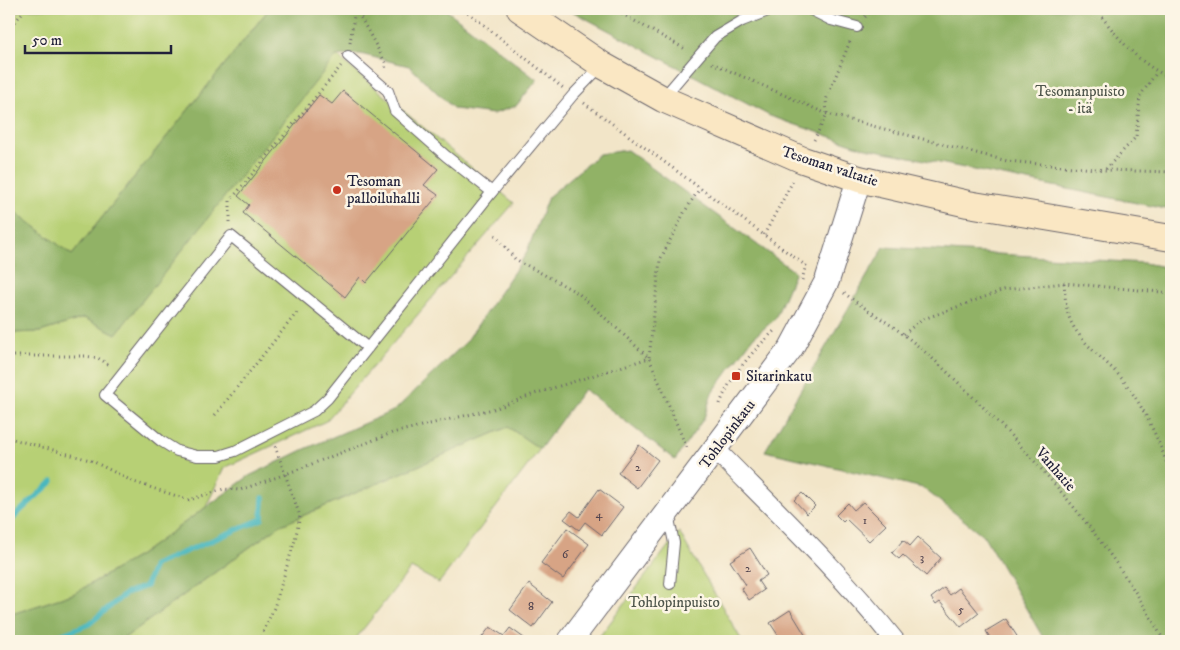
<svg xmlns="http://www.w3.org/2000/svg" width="1180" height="650" viewBox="0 0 1180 650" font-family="'IM FELL DW Pica',serif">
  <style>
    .green { fill: #b7d075; stroke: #6c7958 }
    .forest { fill: #91b266; stroke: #5a6a50 }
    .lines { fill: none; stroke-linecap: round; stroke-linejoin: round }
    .stream { stroke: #48b7be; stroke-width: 5.5 }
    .building { fill: #d7a485 }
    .service-casing { stroke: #6b666c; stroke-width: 12 }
    .minor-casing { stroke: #6b666c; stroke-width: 21 }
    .tertiary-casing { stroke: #6b666c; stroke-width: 26 }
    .secondary-casing { stroke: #6b666c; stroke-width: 28 }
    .path { stroke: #6b666c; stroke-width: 3; stroke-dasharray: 1 4; stroke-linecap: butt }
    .service { stroke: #fff; stroke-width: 10 }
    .minor { stroke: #fff; stroke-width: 19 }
    .tertiary { stroke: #fff; stroke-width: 24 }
    .secondary { stroke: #fae7c3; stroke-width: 26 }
    .poi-dot { fill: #c8321e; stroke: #fcf5e5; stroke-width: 2 }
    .labels { text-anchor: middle; stroke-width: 5; stroke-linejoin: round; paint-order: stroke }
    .number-label { font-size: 12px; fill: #4f424e }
    .park-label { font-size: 15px; fill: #4f564c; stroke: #fcf5e5 }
    .street-label { font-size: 15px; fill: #22223b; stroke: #fcf5e5 }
    .poi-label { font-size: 15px; fill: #22223b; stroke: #fcf5e5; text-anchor: start }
  </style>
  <rect width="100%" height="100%" fill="#fcf5e5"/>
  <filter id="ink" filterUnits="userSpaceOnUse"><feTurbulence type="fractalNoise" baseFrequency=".02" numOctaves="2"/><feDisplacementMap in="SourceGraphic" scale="10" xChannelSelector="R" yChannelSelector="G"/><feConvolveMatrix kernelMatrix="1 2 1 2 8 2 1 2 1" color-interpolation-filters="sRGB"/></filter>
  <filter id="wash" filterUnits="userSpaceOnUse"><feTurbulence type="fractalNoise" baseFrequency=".0096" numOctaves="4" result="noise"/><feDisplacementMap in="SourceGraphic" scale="20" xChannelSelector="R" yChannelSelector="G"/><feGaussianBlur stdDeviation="1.12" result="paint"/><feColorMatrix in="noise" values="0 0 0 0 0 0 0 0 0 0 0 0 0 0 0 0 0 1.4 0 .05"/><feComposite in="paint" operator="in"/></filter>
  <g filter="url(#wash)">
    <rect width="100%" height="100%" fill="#f2e5c8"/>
    <g class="green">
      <polygon points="21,9 269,9 72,255 9,207 9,24"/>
      <polygon points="336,55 514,203 326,421 224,468 206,507 140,555 73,594 9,615 9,333 40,332 84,318 116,333"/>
      <polygon points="508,427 540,449 439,583 411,568 354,641 120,641 279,526"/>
      <polygon points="679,532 742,641 596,641"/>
    </g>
    <g class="forest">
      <polygon points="269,9 445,9 537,80 516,106 493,114 454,109 409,66 360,54 336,56 116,334 84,318 40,332 9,333 9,207 72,255"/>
      <polygon points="568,9 1171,9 1171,210 861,147 770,116"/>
      <polygon points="627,150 795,272 775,319 754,337 712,393 704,418 675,460 584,389 540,449 508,427 279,526 120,641 9,641 9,615 73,594 140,555 249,476 305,449 395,410 466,342 526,254 548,197 599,154"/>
      <polygon points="884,247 1144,263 1171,268 1171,641 1045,641 984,536 923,488 765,451"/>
    </g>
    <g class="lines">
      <g class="stream">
        <polyline points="9,524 18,513 53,481"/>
        <polyline points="45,641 89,624 125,594 146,586 154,565 262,519 263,498"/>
      </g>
    </g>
    <g id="blocks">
      <g class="building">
        <polygon points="343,91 438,169 424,185 438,195 366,283 360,277 345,297 243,213 249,205 238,196 319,95 332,104"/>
        <polygon points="639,445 658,460 637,488 618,473"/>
        <polygon points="599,489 623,507 602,535 585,522 579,530 564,519 571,511 579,517"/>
        <polygon points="802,493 815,506 807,514 794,500"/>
        <polygon points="863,502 886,525 869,541 846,519 843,522 836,515 848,503 854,510"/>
        <polygon points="567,528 589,544 563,579 541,563"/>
        <polygon points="918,537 941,558 926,576 903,555 899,559 892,553 903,540 910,546"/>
        <polygon points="750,548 767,575 758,581 764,590 749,600 741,588 746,585 730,561"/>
        <polygon points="529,584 552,602 533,628 510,610"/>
        <polygon points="944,588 950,595 959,588 979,613 961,627 940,602 936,605 931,598"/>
        <polygon points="790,610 807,638 801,641 782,641 770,623"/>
        <polygon points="1006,619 1020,641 992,641 986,631"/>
        <polygon points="490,627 504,636 510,628 524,638 522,641 479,641"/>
      </g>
    </g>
  </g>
  <g filter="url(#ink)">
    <use href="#blocks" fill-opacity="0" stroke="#6b666c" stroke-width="1"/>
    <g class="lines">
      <defs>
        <g id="service">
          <polyline points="809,9 831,20 857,27"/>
          <polyline points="348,56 388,91 395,111 446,156 492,192"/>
          <polyline points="663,98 715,37 742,21 773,9"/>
          <polyline points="368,348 231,236 105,395 161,441 177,451 197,456 219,456 235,451 314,411 328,398 492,192 573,95 601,66"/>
          <polyline points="668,514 674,543 670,584"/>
        </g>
        <path id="minor" d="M715 449C777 512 840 572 895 641"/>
        <polyline id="tertiary" points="570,641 791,348 827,281 859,179"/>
        <polyline id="secondary" points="520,9 602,65 663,99 803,160 859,179 968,204 1171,238"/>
      </defs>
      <use href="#service" class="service-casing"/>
      <use href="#minor" class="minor-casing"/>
      <use href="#tertiary" class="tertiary-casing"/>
      <use href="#secondary" class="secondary-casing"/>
      <g class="path">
        <polyline points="356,9 385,62 386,71"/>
        <polyline points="464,9 563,88"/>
        <polyline points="613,9 687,50"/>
        <path d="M1096 9C1117 37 1138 64 1171 78"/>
        <polyline points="865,17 873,9"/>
        <polyline points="9,30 25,9"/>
        <polyline points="350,43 355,9"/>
        <polyline points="712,63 827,114 1007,161 1106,170 1171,172"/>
        <polyline points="584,103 809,268"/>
        <polyline points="814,140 827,114 826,100 851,39"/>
        <polyline points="1106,169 1136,137 1140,96 1157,72"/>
        <polyline points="230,222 230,201 341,66"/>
        <polyline points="495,235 515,259 578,293 649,358 688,451"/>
        <polyline points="764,235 794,179"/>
        <polyline points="802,280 806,265"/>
        <path d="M1064 283C1065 292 1065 301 1067 310 1074 342 1108 359 1126 384 1146 411 1161 444 1171 476"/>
        <path d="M844 293C863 308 885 320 903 334 933 357 961 385 987 411 1055 480 1118 555 1164 641"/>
        <polyline points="904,334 921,320 1004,290 1064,283 1171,293"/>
        <polyline points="9,356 85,356 98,358 111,366"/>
        <path d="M720 404C730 376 753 351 774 331"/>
        <polyline points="215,415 299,310"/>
        <polyline points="9,438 90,460 134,482 189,500 224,489 240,490 286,474 392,433 497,408 534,394 649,358 660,260 685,211 700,188"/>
        <polyline points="259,641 274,608 295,540 300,516 275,446"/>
      </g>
      <use href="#service" class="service"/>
      <use href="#minor" class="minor"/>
      <use href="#tertiary" class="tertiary"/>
      <use href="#secondary" class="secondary"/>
    </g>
  </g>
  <g class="poi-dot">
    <circle cx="337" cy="190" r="5"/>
    <rect x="731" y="371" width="10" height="10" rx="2.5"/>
  </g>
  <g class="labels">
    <g class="number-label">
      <text x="638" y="471">2</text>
      <text x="599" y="518">4</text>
      <text x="865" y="524">1</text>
      <text x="565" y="558">6</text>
      <text x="922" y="561">3</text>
      <text x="748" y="572">2</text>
      <text x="531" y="610">8</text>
      <text x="961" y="613">5</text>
    </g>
    <g class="park-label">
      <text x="1080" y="96">Tesomanpuisto<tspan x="1080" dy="17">- itä</tspan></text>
      <text x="674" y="607">Tohlopinpuisto</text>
    </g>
    <g class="street-label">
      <text transform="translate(830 166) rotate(18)" y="5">Tesoman valtatie</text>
      <text transform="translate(727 434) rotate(-53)" y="5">Tohlopinkatu</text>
      <text transform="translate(1056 469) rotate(49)" y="5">Vanhatie</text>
    </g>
    <g class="poi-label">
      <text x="347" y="186">Tesoman<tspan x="347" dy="17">palloiluhalli</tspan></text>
      <text x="746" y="381">Sitarinkatu</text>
    </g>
  </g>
  <rect width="1180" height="650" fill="none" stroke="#fcf5e5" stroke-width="30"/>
  <path d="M25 45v8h146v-8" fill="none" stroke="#22223b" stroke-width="2.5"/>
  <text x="32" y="45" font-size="15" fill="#22223b" stroke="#fcf5e5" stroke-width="4" paint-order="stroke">50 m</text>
</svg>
